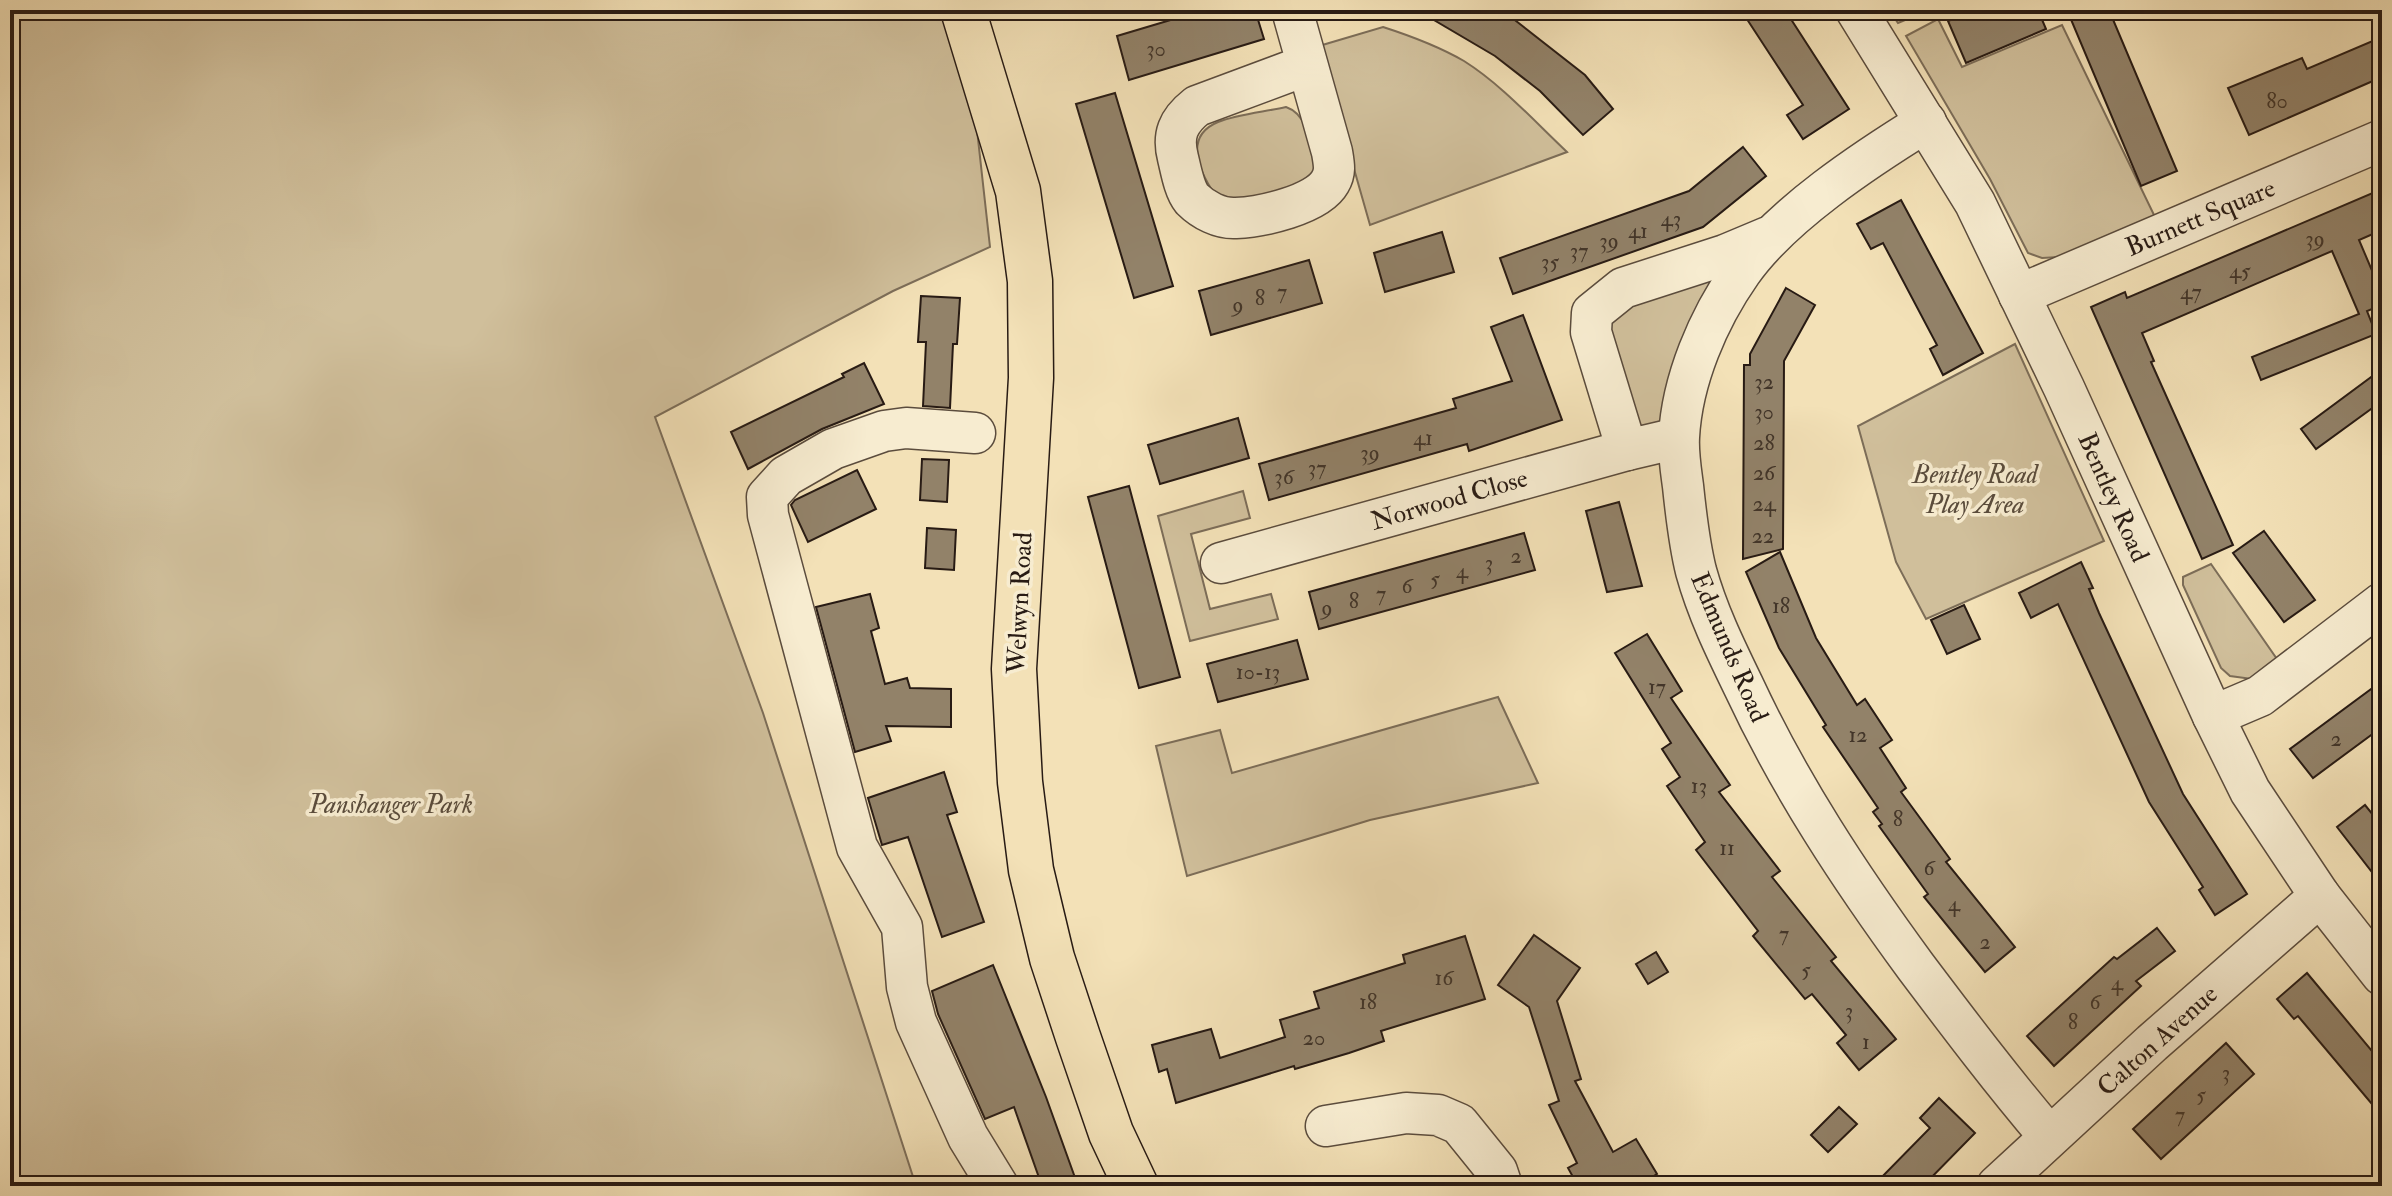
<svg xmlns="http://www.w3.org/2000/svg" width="2392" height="1196" viewBox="0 0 2392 1196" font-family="'IM FELL Double Pica',serif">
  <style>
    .green { fill: #d0bf9b; stroke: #7c6d58; stroke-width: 2 }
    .building { fill: #928269; stroke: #281b14; stroke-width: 2 }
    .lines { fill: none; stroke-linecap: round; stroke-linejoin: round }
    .minor-casing { stroke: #5b4c3d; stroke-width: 43 }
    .major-casing { stroke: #281b14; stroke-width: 47 }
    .minor { stroke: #f7ecd0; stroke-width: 40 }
    .major { stroke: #f3e1b7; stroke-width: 44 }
    .labels { text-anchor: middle; stroke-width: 7; stroke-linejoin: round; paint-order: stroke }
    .number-label { font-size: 22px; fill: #423529 }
    .street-label { font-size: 26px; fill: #281b14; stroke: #f7ecd0 }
    .park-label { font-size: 26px; font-style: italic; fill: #5a4c3c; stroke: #f7ecd0 }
  </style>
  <rect width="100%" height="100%" fill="#f3e1b7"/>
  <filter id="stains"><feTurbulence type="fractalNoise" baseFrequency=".0025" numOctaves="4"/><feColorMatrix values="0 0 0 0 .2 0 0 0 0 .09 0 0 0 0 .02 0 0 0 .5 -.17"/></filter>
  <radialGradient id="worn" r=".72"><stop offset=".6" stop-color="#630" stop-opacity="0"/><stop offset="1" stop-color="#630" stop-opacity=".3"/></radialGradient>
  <g class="green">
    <polygon points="10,10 943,10 974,103 990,247 893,291 655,417 763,713 916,1186 10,1186"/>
    <polygon points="1889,10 1929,10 1898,23"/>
    <polygon points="1938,19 1962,67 2062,25 2155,217 2059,257 2042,258 2028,253 1990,179 1906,36"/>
    <path d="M1383 27C1411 36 1438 46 1464 61 1502 85 1534 121 1567 152L1370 225 1319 46Z"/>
    <path d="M1286 107C1310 115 1311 149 1316 170L1309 183 1224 207C1206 184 1177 139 1218 122 1238 114 1264 112 1286 107Z"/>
    <polygon points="1706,275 1715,283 1665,419 1656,426 1641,428 1602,329 1617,308"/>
    <polygon points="2015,344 2104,541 1926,619 1896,562 1858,426"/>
    <polygon points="1243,491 1250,518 1191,534 1210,609 1271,594 1278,619 1190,641 1158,516"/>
    <polygon points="2211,564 2279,662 2252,679 2230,676 2221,668 2183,585 2183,577"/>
    <polygon points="1498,697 1538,783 1370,820 1187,876 1156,746 1220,730 1232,773"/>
  </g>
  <g class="building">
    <polygon points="1204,10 1255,10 1264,39 1129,80 1117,36"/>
    <polygon points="1417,10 1502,10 1585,75 1613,109 1583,135 1540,91 1495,56"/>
    <polygon points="1741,10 1785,10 1849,109 1803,139 1787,115 1803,105"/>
    <polygon points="1975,10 2038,10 2046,29 1966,63 1948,21"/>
    <polygon points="2067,10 2109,10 2177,171 2141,186"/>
    <polygon points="2382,37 2382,77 2249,135 2228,88 2302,58 2307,69"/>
    <polygon points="1115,93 1173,286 1134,298 1076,104"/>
    <polygon points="1743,147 1766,176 1703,227 1513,294 1500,258 1689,191"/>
    <polygon points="2382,189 2382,230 2359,240 2382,294 2382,305 2367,311 2376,334 2261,380 2252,357 2359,314 2332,251 2142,333 2154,361 2151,362 2233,545 2202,559 2091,307 2125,292 2127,298"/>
    <polygon points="1901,200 1983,353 1943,375 1930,349 1937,345 1883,243 1871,249 1857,224"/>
    <polygon points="1442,232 1454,272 1385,292 1374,253"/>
    <polygon points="1309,260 1322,303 1211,335 1199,291"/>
    <polygon points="1786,288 1815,305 1784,361 1783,549 1743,559 1744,365 1750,365 1750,354"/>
    <polygon points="921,296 960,298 957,344 953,344 950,408 923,406 926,342 918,342"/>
    <polygon points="1523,315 1562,420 1469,451 1467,444 1269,500 1259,464 1456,408 1453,399 1512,381 1491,327"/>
    <polygon points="864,363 884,404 822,429 748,469 731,432 844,377 842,374"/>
    <polygon points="2382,369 2382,401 2316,449 2301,429"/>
    <polygon points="1238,418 1249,458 1160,484 1148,445"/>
    <polygon points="922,459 949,460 947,502 920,500"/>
    <polygon points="857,470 876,509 808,542 791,505 795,500"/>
    <polygon points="1129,486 1180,677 1139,688 1088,497"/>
    <polygon points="1619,502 1642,586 1607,592 1586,511"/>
    <polygon points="927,528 956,530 954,570 925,568"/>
    <polygon points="2264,531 2315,600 2284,622 2233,553"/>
    <polygon points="1524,533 1535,570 1319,629 1309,592"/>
    <polygon points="1780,552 1816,638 1857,705 1865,699 1892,740 1880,748 1906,788 1901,792 1950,859 1946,862 2015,947 1985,972 1924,897 1928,894 1879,826 1882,824 1873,812 1878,808 1823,727 1826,725 1779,648 1746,572"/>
    <polygon points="2081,562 2093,588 2089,589 2099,613 2183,794 2247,894 2215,915 2199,890 2203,887 2149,802 2058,604 2031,618 2019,593"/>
    <polygon points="870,594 879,628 871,631 885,684 907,678 910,688 951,689 951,727 886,726 891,741 855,752 816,607"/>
    <polygon points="1964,605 1980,639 1947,654 1931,620"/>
    <polygon points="1647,634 1682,691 1671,698 1730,785 1719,792 1780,871 1772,877 1836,957 1831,961 1896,1039 1859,1070 1837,1043 1846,1035 1812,994 1805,999 1753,936 1758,931 1696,850 1705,842 1667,786 1680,777 1662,749 1671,743 1615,653"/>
    <polygon points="1297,640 1308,679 1218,702 1207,664"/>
    <polygon points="2382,681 2382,727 2313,778 2290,749"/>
    <polygon points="944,772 957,812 947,815 984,922 942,937 908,837 882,845 868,798"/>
    <polygon points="2365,805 2382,826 2382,885 2337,827"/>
    <polygon points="2157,928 2175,951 2136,981 2141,986 2054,1066 2027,1036 2114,957 2117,959"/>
    <polygon points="1534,935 1580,968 1557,1001 1581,1079 1575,1081 1613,1152 1636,1139 1657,1174 1637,1186 1578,1186 1568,1168 1577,1163 1549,1105 1559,1101 1529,1007 1498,985"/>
    <polygon points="1465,936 1485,999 1381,1031 1384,1041 1349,1053 1295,1069 1294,1066 1176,1103 1167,1069 1159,1072 1152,1045 1211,1029 1220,1058 1285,1037 1280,1020 1319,1008 1314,992 1405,963 1403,955"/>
    <polygon points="1656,952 1668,972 1648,984 1636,964"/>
    <polygon points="993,965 1046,1097 1078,1186 1042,1186 1014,1107 985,1119 938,1014 932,991"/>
    <polygon points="2307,973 2382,1063 2382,1116 2298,1016 2294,1019 2277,999"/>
    <polygon points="2226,1043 2254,1074 2161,1159 2133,1129"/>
    <polygon points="1939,1098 1975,1133 1923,1186 1873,1186 1930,1128 1920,1118"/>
    <polygon points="1839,1107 1857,1124 1828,1152 1811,1135"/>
  </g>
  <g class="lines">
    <defs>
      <g id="minor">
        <path d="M1292 10 1332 152C1334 164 1336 172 1330 182 1317 205 1261 217 1236 218 1220 219 1203 210 1192 199 1184 189 1181 170 1178 158 1172 135 1178 121 1197 106L1307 65"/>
        <polyline points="1856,10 1975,203 2064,388 2213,716 2250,791 2320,896 2382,975"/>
        <path d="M1926 122C1866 159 1781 215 1741 272 1708 319 1682 380 1679 437 1678 453 1681 471 1683 486 1686 515 1689 543 1696 571 1707 611 1725 648 1743 685 1790 786 1850 877 1916 967 1959 1024 2002 1081 2049 1136"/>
        <polyline points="2019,295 2382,140"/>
        <polyline points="975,433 906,428 884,431 833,449 786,476 767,497 768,515 857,847 902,927 907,987 916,1022 968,1137 998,1186"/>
        <polyline points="1627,450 1591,332 1592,313 1623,288 1725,255 1768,237"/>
        <polyline points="1221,563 1627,450 1678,438"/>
        <polyline points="2213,716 2260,696 2382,603"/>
        <polyline points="1326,1126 1406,1113 1438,1115 1459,1124 1497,1171 1502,1186"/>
        <polyline points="1997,1186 2152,1043 2320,896"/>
      </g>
      <polyline id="major" points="963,10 1018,191 1030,281 1031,378 1014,669 1020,782 1031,870 1052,958 1078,1037 1111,1133 1136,1186"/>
    </defs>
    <use href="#minor" class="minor-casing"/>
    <use href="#major" class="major-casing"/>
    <use href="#minor" class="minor"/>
    <use href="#major" class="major"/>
  </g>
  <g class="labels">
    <g class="number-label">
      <text x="1156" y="56">30</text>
      <text x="2277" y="108">80</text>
      <text x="1671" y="226">43</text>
      <text x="1638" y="238">41</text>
      <text x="2315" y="246">39</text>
      <text x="1609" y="248">39</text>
      <text x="1579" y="258">37</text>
      <text x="1550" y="269">35</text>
      <text x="2240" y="278">45</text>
      <text x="1282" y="299">7</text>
      <text x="2191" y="299">47</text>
      <text x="1260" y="305">8</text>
      <text x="1238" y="312">9</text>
      <text x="1764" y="389">32</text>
      <text x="1764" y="419">30</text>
      <text x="1423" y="445">41</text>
      <text x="1764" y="450">28</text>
      <text x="1370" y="460">39</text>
      <text x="1317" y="475">37</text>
      <text x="1764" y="480">26</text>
      <text x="1284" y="484">36</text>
      <text x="1764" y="511">24</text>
      <text x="1763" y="543">22</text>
      <text x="1516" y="563">2</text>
      <text x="1489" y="570">3</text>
      <text x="1462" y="578">4</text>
      <text x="1435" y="586">5</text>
      <text x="1407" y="593">6</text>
      <text x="1381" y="601">7</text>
      <text x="1354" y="608">8</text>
      <text x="1781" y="613">18</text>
      <text x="1327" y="615">9</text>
      <text x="1258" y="679">10-13</text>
      <text x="1657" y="694">17</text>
      <text x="1858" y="742">12</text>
      <text x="2336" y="746">2</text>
      <text x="1699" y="793">13</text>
      <text x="1898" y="826">8</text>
      <text x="1727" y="855">11</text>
      <text x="1929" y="875">6</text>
      <text x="1954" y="911">4</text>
      <text x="1784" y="941">7</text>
      <text x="1985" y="949">2</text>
      <text x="1806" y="977">5</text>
      <text x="1444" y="985">16</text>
      <text x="2117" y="990">4</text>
      <text x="1368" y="1009">18</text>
      <text x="2095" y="1009">6</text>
      <text x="1849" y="1018">3</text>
      <text x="2073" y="1029">8</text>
      <text x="1314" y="1045">20</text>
      <text x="1866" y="1049">1</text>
      <text x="2226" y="1080">3</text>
      <text x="2201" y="1102">5</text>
      <text x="2180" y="1122">7</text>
    </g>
    <g class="street-label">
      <text transform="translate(2200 217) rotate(-23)" y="9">Burnett Square</text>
      <text transform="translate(2114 497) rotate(66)" y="9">Bentley Road</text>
      <text transform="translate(1449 499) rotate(-16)" y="9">Norwood Close</text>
      <text transform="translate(1019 603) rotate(-87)" y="9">Welwyn Road</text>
      <text transform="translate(1730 647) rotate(67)" y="9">Edmunds Road</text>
      <text transform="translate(2157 1040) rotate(-42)" y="9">Calton Avenue</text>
    </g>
    <g class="park-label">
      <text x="1975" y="483">Bentley Road<tspan x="1975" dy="30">Play Area</tspan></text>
      <text x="391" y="813">Panshanger Park</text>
    </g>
  </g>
  <rect width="2392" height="1196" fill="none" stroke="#f3e1b7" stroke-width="40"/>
  <rect x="12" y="12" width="2368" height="1172" fill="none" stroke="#281b14" stroke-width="4"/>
  <rect x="20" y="20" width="2352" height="1156" fill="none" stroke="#281b14" stroke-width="2"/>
  <rect width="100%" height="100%" filter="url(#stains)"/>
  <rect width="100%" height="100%" fill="url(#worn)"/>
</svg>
